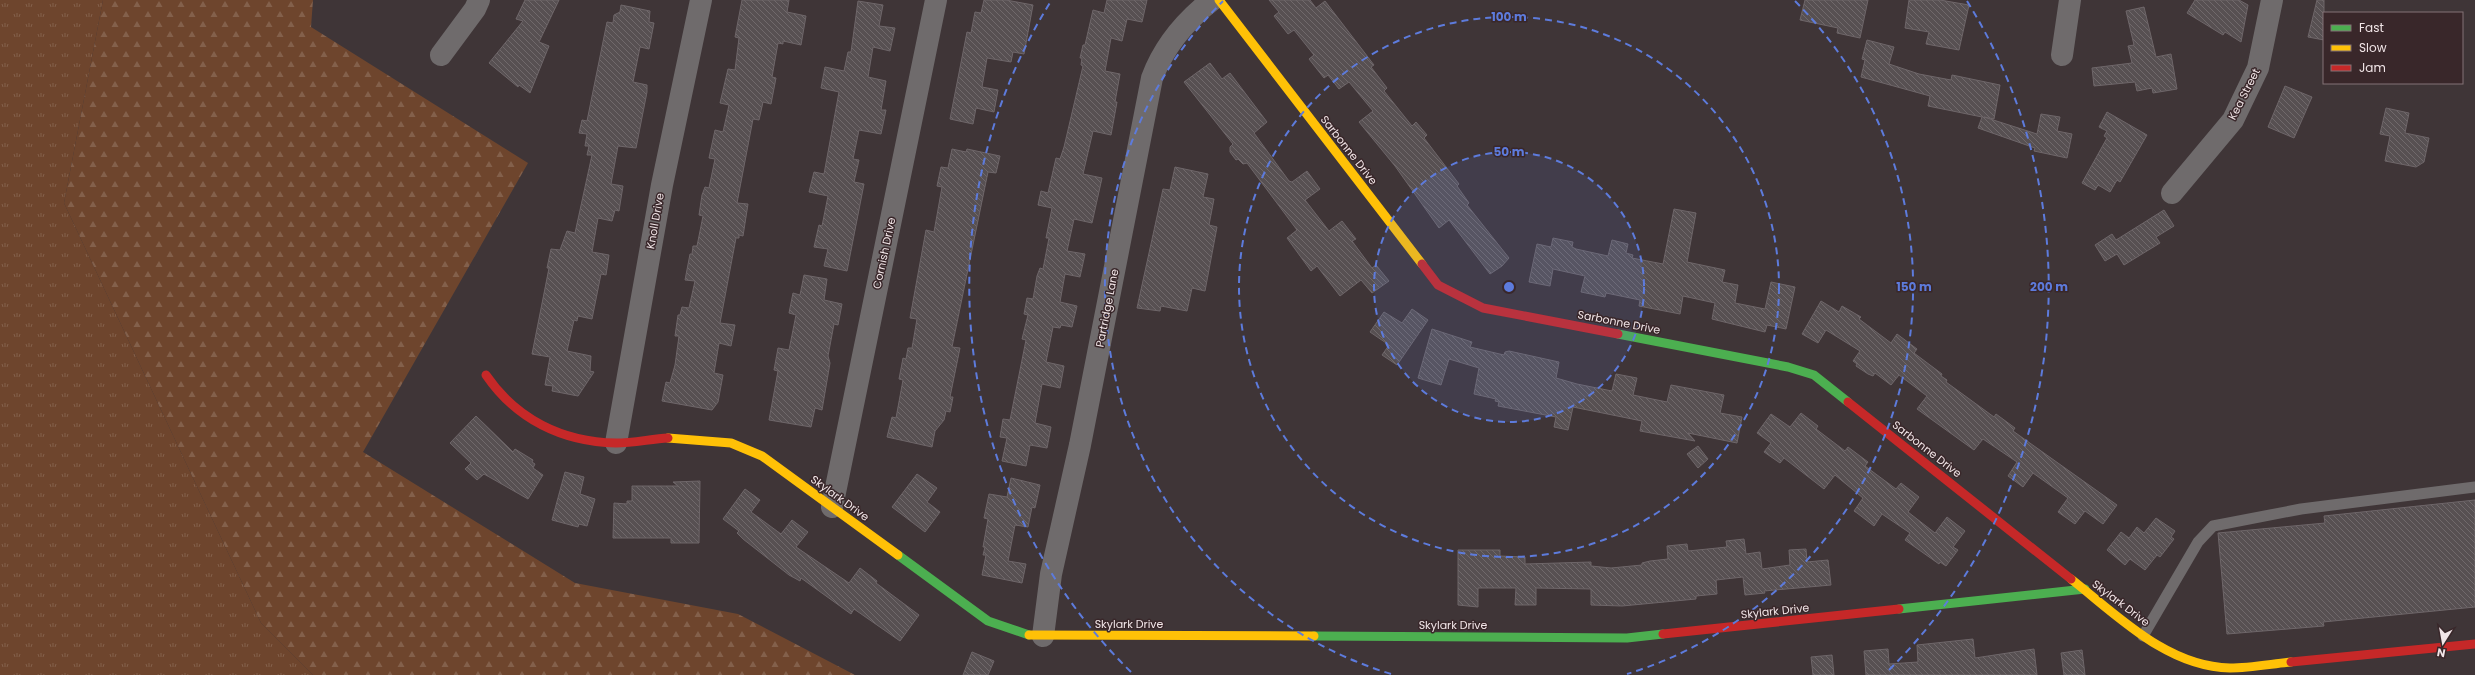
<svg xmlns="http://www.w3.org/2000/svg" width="2475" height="675" viewBox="0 0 2475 675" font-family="Poppins,sans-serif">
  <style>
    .grass { fill: url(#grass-tufts) }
    .forest { fill: url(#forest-firs) }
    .building { fill: url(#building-back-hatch); stroke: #6e6669 }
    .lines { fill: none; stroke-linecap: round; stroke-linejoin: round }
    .lane { stroke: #6f6b6c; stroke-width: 11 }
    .street { stroke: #6f6b6c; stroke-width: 22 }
    .fast { stroke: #4caf50; stroke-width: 9 }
    .slow { stroke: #ffc107; stroke-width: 9 }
    .jam { stroke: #c62828; stroke-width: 9 }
    .ring { fill: none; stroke: #5d7bdc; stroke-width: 2; stroke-dasharray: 7 5 }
    .labels { text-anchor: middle; stroke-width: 3; stroke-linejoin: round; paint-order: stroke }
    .street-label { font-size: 11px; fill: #f1e5e7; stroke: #39272a }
    .centre { fill: #5d7bdc; stroke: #39272a; stroke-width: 2 }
    .ring-label { font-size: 12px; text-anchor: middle; font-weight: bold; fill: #5d7bdc; stroke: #39272a; stroke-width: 3; stroke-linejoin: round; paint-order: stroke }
  </style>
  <defs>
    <pattern id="grass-tufts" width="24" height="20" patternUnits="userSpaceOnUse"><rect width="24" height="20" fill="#6e452d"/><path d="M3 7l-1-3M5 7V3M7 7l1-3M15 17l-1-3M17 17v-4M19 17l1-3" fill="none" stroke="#83604b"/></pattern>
    <pattern id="forest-firs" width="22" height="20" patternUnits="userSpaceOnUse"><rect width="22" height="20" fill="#6e452d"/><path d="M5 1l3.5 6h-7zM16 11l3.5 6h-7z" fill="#83604b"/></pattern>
    <pattern id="building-back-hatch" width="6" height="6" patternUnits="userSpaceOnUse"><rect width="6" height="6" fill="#575052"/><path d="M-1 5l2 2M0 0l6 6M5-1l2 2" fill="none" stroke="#70696b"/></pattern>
  </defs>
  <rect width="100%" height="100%" fill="#3f3537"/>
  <polygon class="grass" points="0,0 103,0 64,203 261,623 313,675 0,675"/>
  <polygon class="forest" points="103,0 313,0 311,27 528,163 363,452 575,583 738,614 855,675 313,675 261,623 64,203"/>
  <g class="building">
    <polygon points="525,0 559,0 539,42 549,46 530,93 519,85 518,87 489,63 523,21 516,19"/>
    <polygon points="742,0 789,0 787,12 806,16 801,45 783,41 783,44 778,43 772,77 776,78 771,104 763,102 759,120 753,119 737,203 748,204 743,236 739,235 739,238 736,238 720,323 735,325 731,346 719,343 714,373 723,375 718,402 712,410 662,401 666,382 670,383 675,365 679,336 675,336 678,315 680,315 682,307 689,308 695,281 685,280 690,254 692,254 693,246 697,246 703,216 699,215 702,195 705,187 709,188 715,159 709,158 715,130 723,132 729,105 720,103 728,69 735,70 739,38 735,37"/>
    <polygon points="984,0 1006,0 1033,5 1024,54 1013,52 1011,62 987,58 982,87 998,90 994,112 976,108 973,124 950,119 966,37 967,32 971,33 975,12 981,13"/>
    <polygon points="1107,0 1147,0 1142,22 1127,19 1122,41 1111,38 1105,71 1120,74 1115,102 1117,102 1111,135 1093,131 1083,174 1102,178 1092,223 1074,219 1067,251 1085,254 1080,277 1065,274 1060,302 1077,306 1072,327 1061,325 1060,328 1053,327 1046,362 1064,366 1060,388 1042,384 1035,423 1051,427 1047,448 1030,445 1026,466 1002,461 1007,438 1000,437 1003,419 1010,420 1026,340 1022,339 1028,315 1024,314 1027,298 1033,299 1037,276 1040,268 1043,269 1049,238 1046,238 1052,208 1038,205 1041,191 1048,193 1056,158 1060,159 1064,147 1083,66 1081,65 1082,58 1080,58 1083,45 1085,45 1093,10 1104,13"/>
    <polygon points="1269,0 1310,0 1316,8 1325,1 1374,65 1371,67 1387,88 1384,91 1412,126 1416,122 1427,135 1424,138 1459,184 1457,186 1469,203 1467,205 1509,258 1502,266 1490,274 1449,220 1439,228 1395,166 1359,122 1373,111 1349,82 1339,89 1328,75 1324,78 1309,59 1314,55 1294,30 1288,34 1274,16 1279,12"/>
    <polygon points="1805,0 1868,0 1860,38 1837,33 1838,28 1800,20"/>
    <polygon points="1909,0 1940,0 1969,5 1959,50 1926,44 1929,32 1905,28"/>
    <polygon points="2195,0 2239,0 2248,5 2241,42 2225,32 2223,35 2187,13"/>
    <polygon points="2317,0 2324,0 2324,40 2308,37"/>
    <polygon points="858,1 883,5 879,26 895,28 890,51 873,47 868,77 886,81 881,110 886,110 881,134 859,130 853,159 859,160 854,182 864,184 847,271 824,266 828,249 814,247 819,225 822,226 828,196 809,192 814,172 824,174 839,92 821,88 825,67 844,71 848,52 851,52"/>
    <polygon points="621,5 650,11 649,22 654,23 649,49 640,47 633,82 647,85 647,92 636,148 618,146 611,184 623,186 619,211 615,210 612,221 598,218 592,252 609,255 606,275 601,274 592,319 578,316 577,321 574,320 567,351 591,356 590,371 594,372 578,396 552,391 553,386 545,385 550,357 532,354 549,268 547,268 551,249 560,250 567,231 575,233 592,155 587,155 589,146 585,146 587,134 579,133 582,120 587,121 607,22 613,23 614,15 620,12"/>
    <polygon points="2144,7 2156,57 2171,54 2177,89 2153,93 2152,88 2137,91 2135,82 2094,86 2092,68 2132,63 2128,46 2134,45 2126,11"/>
    <polygon points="1867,40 1894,47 1889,64 1919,74 1951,80 1952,75 2000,85 1994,119 1984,117 2037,134 2041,114 2060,117 2057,131 2072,134 2067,158 2034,151 2035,148 1978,128 1982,117 1928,106 1930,96 1861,77 1865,60 1862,59"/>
    <polygon points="1210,63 1222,79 1230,73 1267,122 1254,133 1289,181 1292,182 1307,171 1320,189 1305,200 1329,231 1342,221 1356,239 1352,241 1372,268 1376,265 1389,281 1372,293 1361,280 1340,296 1317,266 1311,271 1287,238 1297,230 1247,163 1243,164 1238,159 1236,160 1230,152 1230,147 1233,144 1184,82"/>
    <polygon points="2285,86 2312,97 2294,138 2268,127"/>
    <polygon points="2386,108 2409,113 2405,133 2429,138 2424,162 2416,167 2385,161 2390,136 2380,134"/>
    <polygon points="2107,112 2147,135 2120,182 2117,180 2110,192 2098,185 2095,190 2082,183 2107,138 2104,136 2107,131 2099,127"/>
    <polygon points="952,149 966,152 967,149 1000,156 996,173 988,172 952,347 960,348 950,397 953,397 950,412 946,411 944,420 935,431 932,447 887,437 892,417 896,418 903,380 899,379 903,358 906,359 908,348 912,348 917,319 910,318 926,230 934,232 942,187 937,186 941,167 948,168"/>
    <polygon points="1175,167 1208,174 1203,197 1214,199 1209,225 1217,227 1205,291 1192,288 1187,311 1161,306 1160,311 1137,308 1163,189 1170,190"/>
    <polygon points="1674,209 1696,213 1687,262 1725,270 1722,282 1738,285 1735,303 1765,309 1771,282 1795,287 1786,329 1767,325 1765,332 1712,319 1715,303 1683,296 1680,314 1639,306 1640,300 1606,293 1605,297 1581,292 1585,276 1553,269 1550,286 1529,282 1537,244 1551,247 1553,238 1573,242 1572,247 1576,249 1608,256 1612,240 1628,244 1626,253 1633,255 1632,258 1663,264"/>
    <polygon points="2164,210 2174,226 2156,237 2160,243 2124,265 2117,254 2105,261 2095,245 2112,234 2116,240"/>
    <polygon points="804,275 827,279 824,300 842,304 838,325 834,324 828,356 830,363 822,410 815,408 811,427 769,420 778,371 774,370 778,348 789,350 796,315 789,313 793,293 800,295"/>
    <polygon points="1821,301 1839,312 1842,306 1861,317 1859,319 1891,343 1897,334 1917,349 1914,353 1942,374 1941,376 1947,380 1946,382 1994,417 1996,414 2015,428 2013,431 2117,505 2103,524 2085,511 2075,524 2058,512 2068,498 2033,473 2023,487 2008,476 2017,462 1983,439 1974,450 1917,409 1927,396 1899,375 1891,385 1875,373 1873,376 1868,374 1856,366 1857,364 1853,361 1860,351 1826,330 1818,343 1802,334"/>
    <polygon points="1412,309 1428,320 1397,365 1382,355 1389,345 1370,332 1384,312 1402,323"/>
    <polygon points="1432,329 1472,342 1470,347 1504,355 1505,352 1509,351 1559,362 1556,378 1577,384 1612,391 1616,374 1637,378 1633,395 1667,402 1671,385 1724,395 1720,413 1742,417 1737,443 1688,433 1695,441 1640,431 1642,421 1573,407 1568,430 1554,427 1556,417 1498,406 1499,402 1495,401 1496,399 1474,394 1479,368 1449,359 1441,385 1418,378"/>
    <polygon points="1801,413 1818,426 1816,429 1845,451 1848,447 1868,462 1865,466 1896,489 1901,483 1919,497 1908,512 1935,533 1947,517 1965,531 1953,547 1958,550 1946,566 1940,562 1939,564 1905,540 1910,533 1882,514 1874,526 1857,513 1854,511 1863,498 1835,475 1824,489 1784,458 1780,463 1764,452 1771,443 1757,433 1771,414 1790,427"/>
    <polygon points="476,416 513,452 515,449 533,460 532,462 535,464 533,468 543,475 528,499 484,474 477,480 465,469 471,463 450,443"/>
    <polygon points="1698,446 1708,459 1698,468 1687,454"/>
    <polygon points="565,472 584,477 580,494 595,499 587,526 579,524 578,527 552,520"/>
    <polygon points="917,474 937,488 927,502 940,512 925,532 892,507"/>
    <polygon points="1011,478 1040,485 1035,508 1032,507 1028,527 1015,525 1008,561 1026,564 1022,583 982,575 986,555 983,555 985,547 983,547 988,519 984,518 989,494 1007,497"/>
    <polygon points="700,481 699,543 671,543 671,538 613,538 614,503 627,504 627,501 632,501 632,486 678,486 673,482"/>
    <polygon points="745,489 760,500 751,512 781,534 792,520 808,532 796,547 849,583 860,568 877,581 876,583 919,615 900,641 854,609 851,614 801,578 800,581 789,575 743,539 737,533 739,531 723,519"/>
    <polygon points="2475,500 2475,607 2323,622 2324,626 2227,634 2218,533 2325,523 2324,516"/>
    <polygon points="2156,518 2175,531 2171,537 2174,539 2160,557 2157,555 2145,570 2130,559 2125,565 2107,550 2121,532 2129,538 2137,527 2144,533"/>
    <polygon points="1744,539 1746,554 1760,552 1762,569 1790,565 1789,550 1806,549 1807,562 1828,560 1831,585 1764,591 1765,593 1745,595 1743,577 1716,580 1717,594 1696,596 1696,599 1622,606 1591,605 1591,589 1536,588 1536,605 1515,605 1516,588 1478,588 1478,607 1458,605 1458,550 1500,550 1500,556 1525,557 1525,564 1591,562 1591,566 1611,568 1642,565 1642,563 1650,561 1668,559 1667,546 1687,544 1688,551 1727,547 1726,541"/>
    <polygon points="1973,639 1975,658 2034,649 2037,675 1866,675 1864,651 1888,649 1889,664 1918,662 1917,645"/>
    <polygon points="2082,650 2085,675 2064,675 2061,653"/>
    <polygon points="972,652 994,661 988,675 963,675"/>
    <polygon points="1832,655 1834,675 1813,675 1811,657"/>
  </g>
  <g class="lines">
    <polyline class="lane" points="2143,636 2198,542 2213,526 2301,509 2475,487"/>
    <g class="street">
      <polyline points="441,55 475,9 479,0"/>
      <polyline points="2062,55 2070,0"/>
      <polyline points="2172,193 2233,120 2258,68 2272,0"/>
      <polyline points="616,443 662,185 701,0"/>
      <polyline points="832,507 936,0"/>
      <path d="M1043 636 1051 574 1080 445 1152 78C1164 46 1185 21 1212 0"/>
    </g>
    <g class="fast">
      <polyline points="1618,334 1788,367 1814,375 1848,402"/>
      <polyline points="898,555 988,621 1029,635"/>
      <polyline points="1899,609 2085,589"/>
      <polyline points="1314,636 1627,638 1663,634"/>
    </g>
    <g class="slow">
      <polyline points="1219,0 1422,264"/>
      <polyline points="668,438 731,443 762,456 898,555"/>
      <path d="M2071 579C2117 615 2167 667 2230 668 2250 668 2271 664 2291 662"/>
      <polyline points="1029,635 1314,636"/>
    </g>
    <g class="jam">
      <polyline points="1422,264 1438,285 1483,308 1618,334"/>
      <path d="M486 375C516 419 562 442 616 443 633 443 651 439 668 438"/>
      <polyline points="1848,402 2071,579"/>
      <polyline points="1663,634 1899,609"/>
      <polyline points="2291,662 2475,644"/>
    </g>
  </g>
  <circle cx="1509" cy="287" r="135" fill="#5d7bdc" fill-opacity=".12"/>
  <g class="ring">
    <circle cx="1509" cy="287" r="135"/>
    <circle cx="1509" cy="287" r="270"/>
    <path d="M1391 674A405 405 0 0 1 1223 1M1795 1A405 405 0 0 1 1627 674"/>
    <path d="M1131 672A540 540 0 0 1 1051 1M1967 1A540 540 0 0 1 1887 672"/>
  </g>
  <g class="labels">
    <g class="street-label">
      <text transform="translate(2244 94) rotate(-63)" y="4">Kea Street</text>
      <text transform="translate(1349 150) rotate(52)" y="4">Sarbonne Drive</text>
      <text transform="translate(655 221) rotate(-80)" y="4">Knoll Drive</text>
      <text transform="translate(884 253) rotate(-78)" y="4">Cornish Drive</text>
      <text transform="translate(1107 308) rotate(-79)" y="4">Partridge Lane</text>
      <text transform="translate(1619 322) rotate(11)" y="4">Sarbonne Drive</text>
      <text transform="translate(1927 449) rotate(38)" y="4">Sarbonne Drive</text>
      <text transform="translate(840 498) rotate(36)" y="4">Skylark Drive</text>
      <text transform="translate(2121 603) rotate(37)" y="4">Skylark Drive</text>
      <text transform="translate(1775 611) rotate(-6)" y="4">Skylark Drive</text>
      <text x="1129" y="628">Skylark Drive</text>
      <text x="1453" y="629">Skylark Drive</text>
    </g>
  </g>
  <circle cx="1509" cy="287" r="6" class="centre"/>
  <g class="ring-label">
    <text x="1509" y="21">100 m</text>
    <text x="1509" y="156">50 m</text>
    <text x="1914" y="291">150 m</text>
    <text x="2049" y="291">200 m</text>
  </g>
  <rect x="2323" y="12" width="140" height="72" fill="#39272a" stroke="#837376"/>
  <rect x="2331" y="25" width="20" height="6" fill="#4caf50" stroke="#837376"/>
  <text x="2359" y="32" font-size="12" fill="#f1e5e7">Fast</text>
  <rect x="2331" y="45" width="20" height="6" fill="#ffc107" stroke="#837376"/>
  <text x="2359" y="52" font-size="12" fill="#f1e5e7">Slow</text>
  <rect x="2331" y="65" width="20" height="6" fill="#c62828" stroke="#837376"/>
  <text x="2359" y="72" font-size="12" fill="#f1e5e7">Jam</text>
  <g transform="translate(2443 643) rotate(191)" stroke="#39272a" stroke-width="3" paint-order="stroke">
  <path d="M0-3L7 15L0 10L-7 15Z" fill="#f1e5e7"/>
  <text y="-6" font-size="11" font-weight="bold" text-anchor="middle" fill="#f1e5e7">N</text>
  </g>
</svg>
